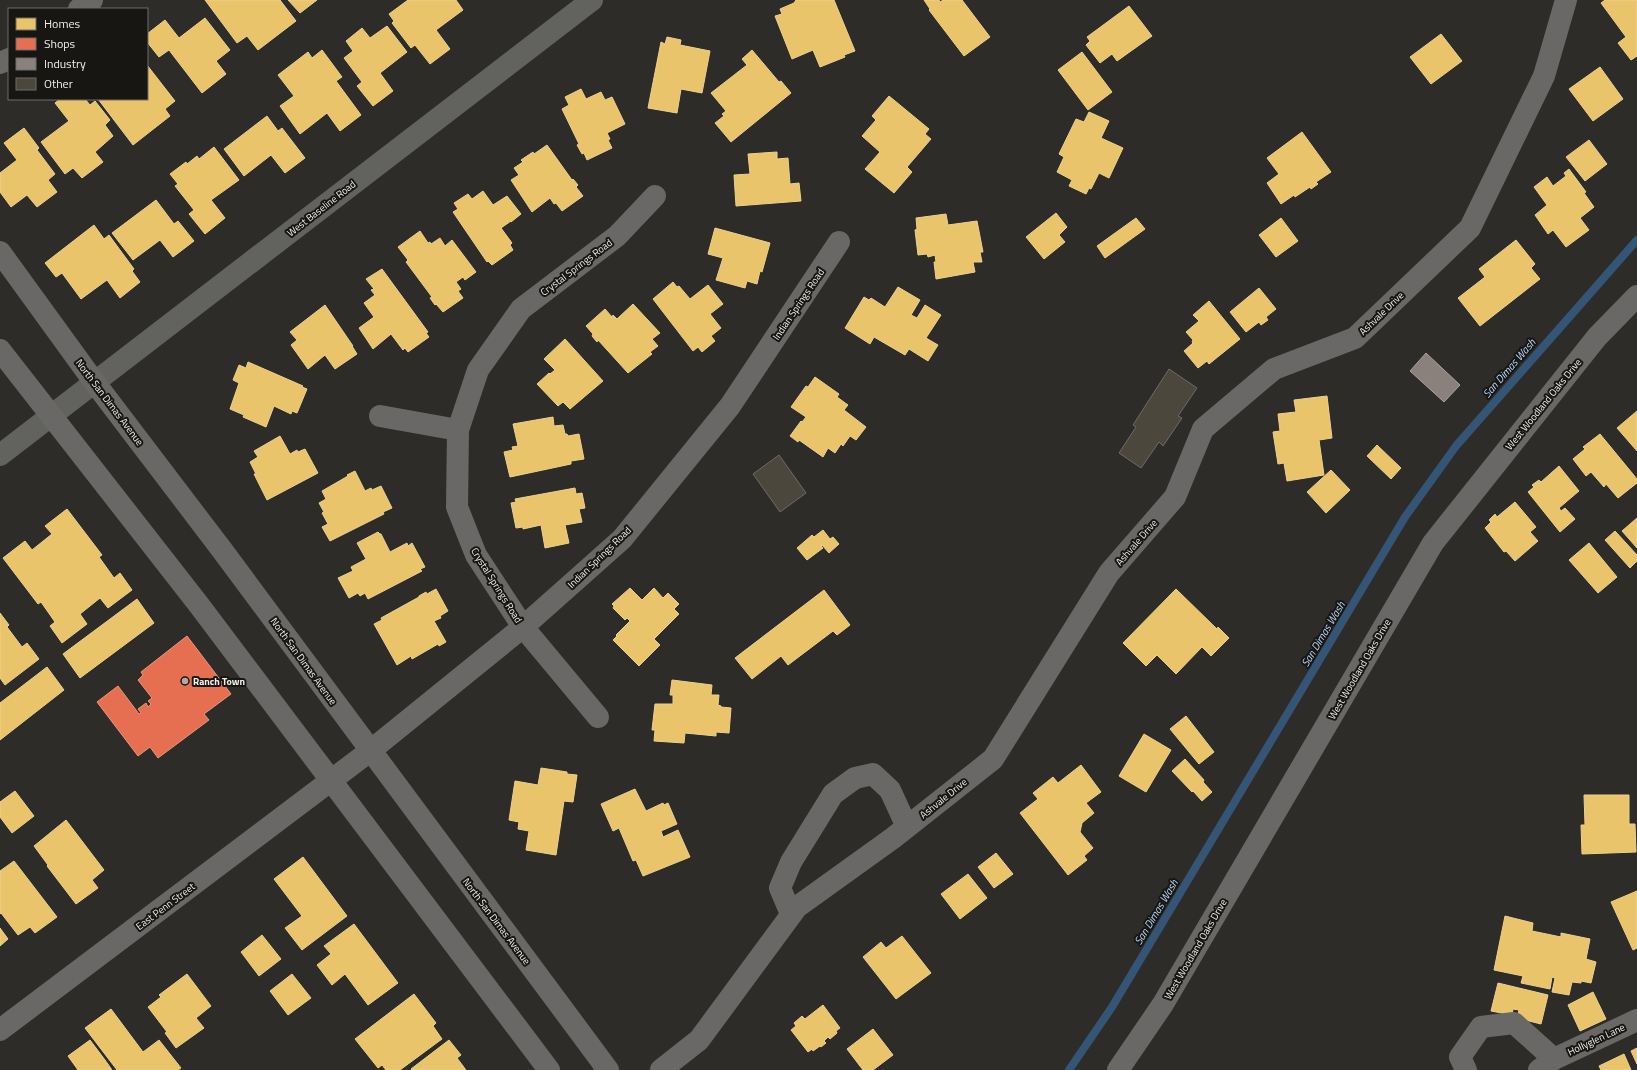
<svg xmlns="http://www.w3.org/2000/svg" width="1637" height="1070" viewBox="0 0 1637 1070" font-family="'Titillium Web',sans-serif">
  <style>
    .homes { fill: #e9c46a; stroke: #ebd191 }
    .shops { fill: #e76f51; stroke: #ea9680 }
    .industry { fill: #8a817c; stroke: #a9a29e }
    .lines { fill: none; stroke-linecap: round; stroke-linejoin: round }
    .stream { stroke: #355576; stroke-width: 8 }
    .building { fill: #4b473c; stroke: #6d6b69 }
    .street { stroke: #696867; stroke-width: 22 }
    .secondary { stroke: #62625f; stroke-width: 22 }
    .primary { stroke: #6a6866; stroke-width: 22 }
    .poi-dot { fill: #adaba8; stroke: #171613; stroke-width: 1.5 }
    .labels { text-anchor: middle; stroke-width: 4; stroke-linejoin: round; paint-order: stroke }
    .street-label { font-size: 10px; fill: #f1f0ec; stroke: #171613 }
    .poi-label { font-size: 10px; font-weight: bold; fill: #f1f0ec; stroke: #171613; text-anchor: start }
    .water-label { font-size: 11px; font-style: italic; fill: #b8d9fe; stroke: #171613 }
  </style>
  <rect width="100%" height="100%" fill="#2e2c29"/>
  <g class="homes">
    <polygon points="205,0 280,0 296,21 258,50 247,36 237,43"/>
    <polygon points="288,0 317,0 300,13"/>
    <polygon points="408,0 456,0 463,10 436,30 450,49 430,64 415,45 411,48 392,23 394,21 389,14"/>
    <polygon points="834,0 855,51 844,55 845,57 820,67 813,50 792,59 775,16 782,14 780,9 794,3 796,0"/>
    <polygon points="924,0 939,0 940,2 943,0 962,0 990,37 964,56 929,10 930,9"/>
    <polygon points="1605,0 1637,0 1637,56 1631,60 1618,43 1626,37 1601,3"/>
    <polygon points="1129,6 1152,36 1117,61 1112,54 1100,63 1086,45 1090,41 1087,37"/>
    <polygon points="205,18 230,50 216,61 226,74 202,93 169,50 159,57 147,42 147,34 165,20 179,38"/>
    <polygon points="387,26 407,52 380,73 393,91 373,106 357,86 362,82 344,58 353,51 346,41 362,28 370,38"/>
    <polygon points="1441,34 1462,61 1431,84 1410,57"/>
    <polygon points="667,37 681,40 680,45 710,51 702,93 681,89 677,113 648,108 661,42 665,44"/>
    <polygon points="322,50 342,77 336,81 361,115 340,131 327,113 300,134 280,106 294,96 278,75 308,52 312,58"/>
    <polygon points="752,50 779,82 781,81 791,93 731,142 715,123 724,116 722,114 726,111 711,93 747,65 742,59"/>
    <polygon points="1082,52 1112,92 1088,110 1058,70"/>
    <polygon points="147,65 175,101 165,109 170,116 133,145 98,99 147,99"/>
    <polygon points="1600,67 1623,99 1593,121 1569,89"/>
    <polygon points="581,89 586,99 601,92 605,100 612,97 625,124 607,133 610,139 608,140 612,148 587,160 584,153 582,154 577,145 579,144 562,109 569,105 565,97"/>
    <polygon points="889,96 929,129 925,134 931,139 907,167 912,172 894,193 865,169 880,152 862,136 876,120 872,116"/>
    <polygon points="60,99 85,99 90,105 95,101 110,120 105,125 113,136 95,152 103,162 82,178 73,168 65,174 41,142 69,121 55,103"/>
    <polygon points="1089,112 1109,121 1101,138 1123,148 1109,178 1099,173 1091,189 1089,188 1086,194 1069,186 1072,180 1057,172 1064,157 1059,154 1076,119 1084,122"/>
    <polygon points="267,116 278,131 282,128 305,158 285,173 271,155 244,176 224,149"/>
    <polygon points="24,128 39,148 37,150 55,174 48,180 57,192 37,207 27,195 11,207 0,192 0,173 17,160 4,143"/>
    <polygon points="1302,132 1331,172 1316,182 1318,184 1311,189 1310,187 1295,197 1294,195 1281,204 1267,183 1279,174 1267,158"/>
    <polygon points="1589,140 1607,164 1585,181 1566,157"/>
    <polygon points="547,145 572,180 573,179 578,185 576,187 583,196 562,211 556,203 554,204 550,198 532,212 511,180 519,175 514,168 523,162 521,160 533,152 534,154"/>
    <polygon points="214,147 239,180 211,200 225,218 205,234 189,214 194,210 175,186 178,184 170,174 186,162 187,164 197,156 199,159"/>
    <polygon points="777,152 777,159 788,158 790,184 799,183 801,201 736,206 734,175 750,174 748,154"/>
    <polygon points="1569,169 1586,192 1584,193 1594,207 1580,218 1589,230 1566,247 1553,230 1548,234 1535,215 1547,205 1534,187 1547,177 1553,186 1566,176 1564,173"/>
    <polygon points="483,191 493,205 507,196 521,214 511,222 511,221 501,228 512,243 510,245 513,250 492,265 488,261 487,262 453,212 458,209 454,203 468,194 472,199"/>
    <polygon points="156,200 174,224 178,221 194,241 173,257 160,240 133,260 112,233"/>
    <polygon points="1056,213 1067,227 1059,235 1065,242 1044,259 1026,237"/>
    <polygon points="946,214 948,225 977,221 983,252 980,252 982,262 973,262 975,272 936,279 934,262 936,262 935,255 928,257 927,254 918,255 915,230 917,229 916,218"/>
    <polygon points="1136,218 1145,229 1105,258 1097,246"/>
    <polygon points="1281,218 1298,241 1276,257 1259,235"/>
    <polygon points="94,225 104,239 109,235 134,269 132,271 140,282 120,298 107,280 81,299 62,273 56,277 45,263"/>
    <polygon points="715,228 770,243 762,272 760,271 757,284 747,281 745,288 716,280 723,258 708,254"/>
    <polygon points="420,231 428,243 430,242 431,244 440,238 445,246 452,240 476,272 465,280 463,277 456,282 461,289 458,291 463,298 443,312 436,304 435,305 430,298 432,297 406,262 408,260 398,247"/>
    <polygon points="1516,240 1535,264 1531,268 1540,279 1480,326 1458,298 1485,277 1479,269"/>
    <polygon points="382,269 428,332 426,333 429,337 408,352 405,348 403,350 391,334 373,349 359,328 374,317 364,303 375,295 371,290 374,289 366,279"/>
    <polygon points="673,282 677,287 679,286 690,299 708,285 723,304 710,314 721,328 711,336 715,341 702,352 698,347 693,351 653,299"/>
    <polygon points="898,287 920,300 911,315 917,318 925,305 941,315 926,338 938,345 928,361 909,349 905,355 874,337 870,344 845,328 864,297 869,300 871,298 885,307"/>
    <polygon points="1259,288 1276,309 1266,317 1268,320 1261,325 1259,322 1246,332 1230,312"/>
    <polygon points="1209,301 1240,339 1209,364 1207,361 1198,368 1184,351 1193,343 1192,342 1193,340 1186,332 1199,321 1193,315"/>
    <polygon points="633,304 660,333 652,339 658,346 650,352 652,354 628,373 598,340 597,342 592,336 593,334 586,326 605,309 612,317 613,315 617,319"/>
    <polygon points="325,305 353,346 352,346 357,354 335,369 325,355 308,369 291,345 297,340 290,332"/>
    <polygon points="565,339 603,381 570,409 563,402 558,406 537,384 549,373 550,374 555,370 544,359"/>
    <polygon points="248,362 303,386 302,387 307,389 297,413 292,411 291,414 274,406 266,427 243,417 244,415 230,409 239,383 233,380 239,365 246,368"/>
    <polygon points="815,377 839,394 837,397 848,405 844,410 866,427 856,440 850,436 843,446 841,444 835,453 828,448 823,457 799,440 798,442 790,436 801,421 802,422 806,417 791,407 806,386 808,387"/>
    <polygon points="1327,396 1332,438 1319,440 1324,475 1287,481 1284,463 1278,464 1273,432 1280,431 1278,414 1296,412 1294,400"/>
    <polygon points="1637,411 1637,451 1617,428"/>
    <polygon points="553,417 554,426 563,425 565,434 567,434 568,436 579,434 584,459 571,461 571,464 510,477 504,452 513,450 512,447 518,446 513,424"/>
    <polygon points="1600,434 1637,479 1637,483 1618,498 1606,484 1604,487 1591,472 1586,476 1573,459 1585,449 1583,447"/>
    <polygon points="280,436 290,454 297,450 298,452 305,449 318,473 267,500 254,474 256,474 250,462 258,457 254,451"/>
    <polygon points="1377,445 1401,468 1391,479 1367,456"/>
    <polygon points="1559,466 1579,491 1559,508 1561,511 1565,508 1575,519 1560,532 1528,492 1534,487 1532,485 1539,480 1541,482"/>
    <polygon points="1331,470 1350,490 1326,513 1307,492"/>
    <polygon points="355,471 365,491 371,488 372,490 381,486 392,508 383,512 384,514 330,541 322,527 328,524 322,513 324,512 319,503 326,499 322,491 348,476 347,475"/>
    <polygon points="575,488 576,494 582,493 585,508 579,509 582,522 565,525 569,543 545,548 541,525 523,529 523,527 516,528 511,503 516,502 515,499"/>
    <polygon points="1515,502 1536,527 1530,532 1538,541 1515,561 1506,551 1504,552 1485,528 1491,522 1489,520 1495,514 1497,517"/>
    <polygon points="67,509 102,555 99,557 114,578 120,573 132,590 108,608 100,598 80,614 87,624 62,643 50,626 55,622 41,602 38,604 3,558 25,541 32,550 52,534 45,526"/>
    <polygon points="1637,518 1637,548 1622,531"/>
    <polygon points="823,530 830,539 833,537 839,544 829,553 822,545 821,546 823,548 807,560 797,548 812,535 814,537"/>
    <polygon points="1615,531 1637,555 1637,561 1630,568 1605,540"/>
    <polygon points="378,532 380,534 381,534 390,552 407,543 408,546 412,543 425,567 420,569 422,571 368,599 365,593 360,596 358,593 349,598 338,578 353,571 351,567 366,559 357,543"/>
    <polygon points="1589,543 1617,577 1598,593 1569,560"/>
    <polygon points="630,588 642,600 654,588 663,598 668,593 679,604 674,609 679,614 654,639 660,645 639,666 613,640 617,636 616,635 630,621 627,618 625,620 613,608 614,606 612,604"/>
    <polygon points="436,589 448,611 440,616 441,618 434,621 446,642 439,646 438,644 412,659 411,656 397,665 374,624 382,620 381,618 419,597 419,596 426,592 427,594"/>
    <polygon points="1176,589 1217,629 1218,627 1229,638 1211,656 1202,647 1176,674 1157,655 1146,666 1123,643"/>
    <polygon points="824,590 850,625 837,635 833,631 788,665 781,656 752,679 735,658"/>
    <polygon points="137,599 154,623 80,678 63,654"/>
    <polygon points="0,613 9,625 7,627 22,647 27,643 39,659 5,685 0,678"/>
    <polygon points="47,667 64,690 0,740 0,703"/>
    <polygon points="672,680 712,685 711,695 719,695 718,705 721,706 721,707 731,708 729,733 716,732 716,736 685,733 684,743 654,741 655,730 652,730 655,704 673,704 673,695 670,695"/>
    <polygon points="1186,716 1214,752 1199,764 1170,729"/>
    <polygon points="1144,734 1171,750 1146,792 1119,776"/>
    <polygon points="1185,759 1204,780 1203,782 1212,792 1202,801 1193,791 1192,792 1172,771"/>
    <polygon points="1081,765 1101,792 1086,803 1094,813 1082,823 1080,832 1093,848 1084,856 1087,860 1068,875 1020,813 1038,799 1033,793 1053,777 1058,783"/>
    <polygon points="541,768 567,772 567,774 577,775 573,802 564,801 556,855 526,850 529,831 518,829 519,822 509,820 515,781 538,785"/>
    <polygon points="635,789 646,811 663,803 664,805 668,803 677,824 661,831 663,837 678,830 690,857 643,876 636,860 633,861 619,828 613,831 601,804"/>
    <polygon points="15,791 34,816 12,833 0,817 0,802"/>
    <polygon points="1584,795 1629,795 1629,824 1635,824 1636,852 1582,854 1581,825 1585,825"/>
    <polygon points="66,820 104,870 92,880 98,888 76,904 47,866 48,865 34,846"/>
    <polygon points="996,853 1013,874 994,888 978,867"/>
    <polygon points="303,857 347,916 302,950 285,928 302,916 274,879"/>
    <polygon points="14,861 57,917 35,933 30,927 18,935 1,913 0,914 0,871"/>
    <polygon points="968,874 987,898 960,919 941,894"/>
    <polygon points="1637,891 1637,948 1633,950 1611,902"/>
    <polygon points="1505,916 1533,923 1532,931 1561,937 1561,933 1590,939 1586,959 1596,962 1591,983 1581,981 1581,983 1572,982 1569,995 1552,992 1555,978 1552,977 1550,989 1521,983 1523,976 1494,970"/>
    <polygon points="354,924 398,983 368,1005 345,974 332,985 317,965 331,954 324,946"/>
    <polygon points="0,928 8,939 0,946"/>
    <polygon points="262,935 281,959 259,976 241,952"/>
    <polygon points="902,936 931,973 896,999 863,957 881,942 886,948"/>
    <polygon points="187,974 211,1006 196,1018 204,1028 176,1048 165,1033 167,1032 148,1007 161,997 159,995"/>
    <polygon points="292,974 311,998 288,1015 270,991"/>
    <polygon points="1498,983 1548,995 1541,1024 1517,1018 1519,1010 1513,1009 1512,1015 1491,1011"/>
    <polygon points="1593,992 1606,1019 1580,1031 1568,1005"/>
    <polygon points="414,994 436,1023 433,1026 442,1039 400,1070 386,1070 382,1065 378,1068 355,1039"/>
    <polygon points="823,1005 840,1028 836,1031 837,1033 830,1039 828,1037 824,1041 826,1043 821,1047 820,1046 813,1051 812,1049 808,1052 791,1030 796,1026 794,1023 802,1016 805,1019"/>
    <polygon points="111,1009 143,1052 159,1040 181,1068 178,1070 117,1070 85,1028"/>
    <polygon points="873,1029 893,1055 873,1070 863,1070 847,1049"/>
    <polygon points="90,1040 105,1060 112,1070 78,1070 68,1056"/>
    <polygon points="449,1040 461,1055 457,1058 466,1070 412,1070 411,1069"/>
    <polygon points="1637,1048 1637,1064 1631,1051"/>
    <polygon points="1624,1054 1631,1070 1601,1070 1599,1066"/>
  </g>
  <polygon class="shops" points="187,636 231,694 204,714 209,720 158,758 150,747 138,756 97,702 118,686 139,714 141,713 138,709 146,703 148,707 151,704 148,701 152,698 138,680 143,675 141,672"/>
  <polygon class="industry" points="1426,353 1460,385 1444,402 1410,371"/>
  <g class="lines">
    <polyline class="stream" points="1069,1070 1112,1007 1405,517 1456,446 1637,240"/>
  </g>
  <g class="building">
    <polygon points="1169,369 1197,388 1178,416 1182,418 1163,446 1159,442 1141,468 1119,453 1136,427 1133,425"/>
    <polygon points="779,455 806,493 780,512 753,474"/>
  </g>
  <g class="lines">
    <g class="street">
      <polyline points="79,9 92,0"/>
      <polyline points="0,63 9,59"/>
      <polyline points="380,416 458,430"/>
      <polyline points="598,717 523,627 476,555 457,507 458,430 478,370 521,309 617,236 655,196"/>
      <polyline points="791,914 780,888 791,862 833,794 855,778 873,774 890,790 907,827"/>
      <polyline points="0,1030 370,751 523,627 622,539 730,406 839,242"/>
      <polyline points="661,1070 699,1040 797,907 893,838 993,759 1109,573 1175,497 1203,429 1274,369 1355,338 1470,228 1544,76 1566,0"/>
      <polyline points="1118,1070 1163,1004 1433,543 1597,337 1637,296"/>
      <polyline points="1466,1070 1460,1057 1481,1027 1514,1023 1554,1059"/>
      <polyline points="1539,1070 1554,1059 1637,1020"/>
    </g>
    <polyline class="secondary" points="0,455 592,0"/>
    <g class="primary">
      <polyline points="0,252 95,383 222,550 608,1070"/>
      <polyline points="0,350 199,605 549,1070"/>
    </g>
  </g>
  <circle class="poi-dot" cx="185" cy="681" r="4"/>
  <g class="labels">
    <g class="street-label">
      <text transform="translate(321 208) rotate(-38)" y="4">West Baseline Road</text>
      <text transform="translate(576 267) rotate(-37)" y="4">Crystal Springs Road</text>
      <text transform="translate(798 304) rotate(-56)" y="4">Indian Springs Road</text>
      <text transform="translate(1381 313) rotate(-44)" y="4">Ashvale Drive</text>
      <text transform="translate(110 402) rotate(53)" y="4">North San Dimas Avenue</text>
      <text transform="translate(1543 404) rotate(-51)" y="4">West Woodland Oaks Drive</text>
      <text transform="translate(1136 542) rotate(-49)" y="4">Ashvale Drive</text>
      <text transform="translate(599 557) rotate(-44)" y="4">Indian Springs Road</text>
      <text transform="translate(497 585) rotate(58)" y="4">Crystal Springs Road</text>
      <text transform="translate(304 661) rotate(54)" y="4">North San Dimas Avenue</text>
      <text transform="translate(1359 669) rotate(-60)" y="4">West Woodland Oaks Drive</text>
      <text transform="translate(943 798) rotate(-39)" y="4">Ashvale Drive</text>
      <text transform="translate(165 906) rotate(-37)" y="4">East Penn Street</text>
      <text transform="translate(497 921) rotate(53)" y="4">North San Dimas Avenue</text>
      <text transform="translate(1195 949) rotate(-60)" y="4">West Woodland Oaks Drive</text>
      <text transform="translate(1596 1039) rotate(-25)" y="4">Hollyglen Lane</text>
    </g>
    <g class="poi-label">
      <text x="193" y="685">Ranch Town</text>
    </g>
    <g class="water-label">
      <text transform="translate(1509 368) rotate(-49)" y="4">San Dimas Wash</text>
      <text transform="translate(1323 634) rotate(-59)" y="4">San Dimas Wash</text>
      <text transform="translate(1156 912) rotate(-59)" y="4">San Dimas Wash</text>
    </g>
  </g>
  <rect x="8" y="8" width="140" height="92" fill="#171613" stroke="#6e6d6a"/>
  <rect x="16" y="18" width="20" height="12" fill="#e9c46a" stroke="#6e6d6a"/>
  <text x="44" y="28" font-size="12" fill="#f1f0ec">Homes</text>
  <rect x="16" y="38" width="20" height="12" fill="#e76f51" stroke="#6e6d6a"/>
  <text x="44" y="48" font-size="12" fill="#f1f0ec">Shops</text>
  <rect x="16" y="58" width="20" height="12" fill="#8a817c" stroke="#6e6d6a"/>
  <text x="44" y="68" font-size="12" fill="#f1f0ec">Industry</text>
  <rect x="16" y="78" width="20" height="12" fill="#4b473c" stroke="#6e6d6a"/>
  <text x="44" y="88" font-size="12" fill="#f1f0ec">Other</text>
</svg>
